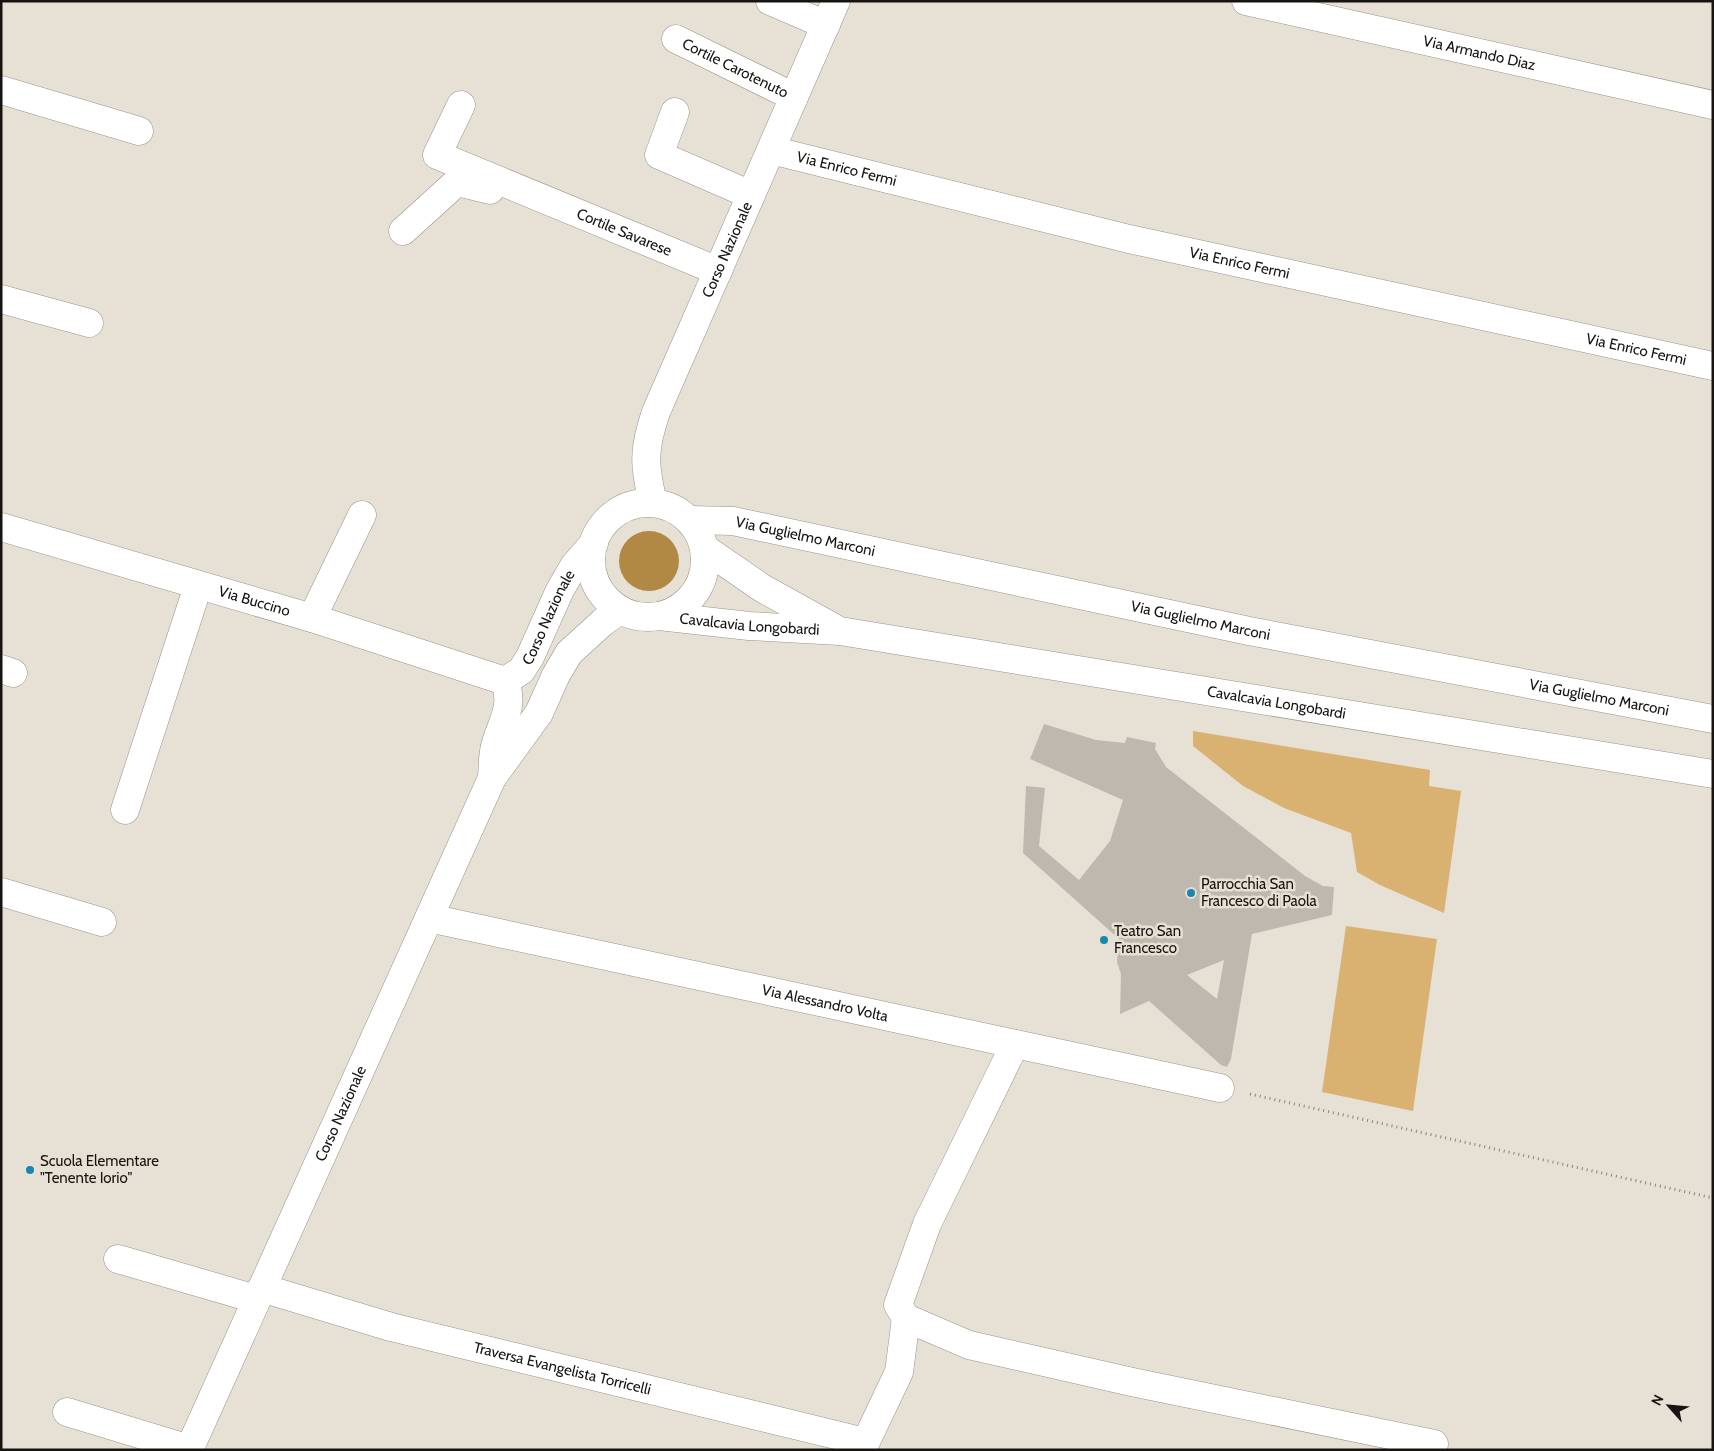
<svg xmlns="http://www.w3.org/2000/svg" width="1714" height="1451" viewBox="0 0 1714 1451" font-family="Cabin,sans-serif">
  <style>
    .green { fill: #d9b272 }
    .water { fill: #b18945 }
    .building { fill: #bfb8ae; fill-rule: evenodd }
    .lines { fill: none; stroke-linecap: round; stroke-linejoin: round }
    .minor-casing { stroke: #9a9389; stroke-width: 29 }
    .major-casing { stroke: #9a9389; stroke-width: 29 }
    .path { stroke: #89847c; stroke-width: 3; stroke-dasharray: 1 4; stroke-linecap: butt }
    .minor { stroke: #fff; stroke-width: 28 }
    .major { stroke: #fff; stroke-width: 28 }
    .poi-dot { fill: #1a87ae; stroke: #e7e0d5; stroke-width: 2 }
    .labels { text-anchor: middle; stroke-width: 5; stroke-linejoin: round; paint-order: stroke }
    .street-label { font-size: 15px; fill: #161310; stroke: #e7e0d5 }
    .poi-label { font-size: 15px; fill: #161310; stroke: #e7e0d5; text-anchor: start }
  </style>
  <rect width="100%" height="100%" fill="#e7e0d5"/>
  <g class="green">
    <polygon points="1193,731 1430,770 1429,786 1461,791 1444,913 1380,885 1357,872 1351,833 1284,808 1243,786 1193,746"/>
    <polygon points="1346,926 1437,939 1413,1111 1322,1092"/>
  </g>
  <circle class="water" cx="649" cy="561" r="30"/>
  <path class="building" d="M1044 724 1096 740 1125 743 1127 737 1156 743 1155 749 1166 767 1305 876 1323 886 1334 887 1332 915 1252 934 1231 1059 1227 1067 1221 1065 1149 1001 1120 1014 1121 974 1117 962 1119 939 1023 853 1026 786 1045 788 1039 846 1079 880 1110 841 1123 800 1030 759ZM1224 960 1217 999 1187 975Z"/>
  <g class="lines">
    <defs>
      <g id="minor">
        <polyline points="770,1 826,25"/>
        <path id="s1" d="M676 39 794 97"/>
        <polyline points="1,90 139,131"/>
        <path id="s2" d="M461 105 437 155 718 271"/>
        <polyline points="675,112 659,155 751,195"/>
        <path id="s3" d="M771 150 1129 239 1713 366"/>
        <polyline points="403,231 457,182 490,190"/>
        <polyline points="1,299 89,323"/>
        <path id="s4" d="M689 520 733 521 1249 631 1713 719"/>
        <path id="s5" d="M1 527 312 618 505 681"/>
        <polyline points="704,548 762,588 834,628"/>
        <path id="s6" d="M659 616 749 626 840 631 1713 774"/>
        <polyline points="312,618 362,515"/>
        <polyline points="1,669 13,673"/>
        <path id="s7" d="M505 681 521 671 530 657 560 590 574 566 594 543"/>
        <path d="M492 778C493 767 492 754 496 743 503 719 514 707 505 681"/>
        <polyline points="125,810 198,586"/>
        <polyline points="1,892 102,922"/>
        <path id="s8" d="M429 918 1220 1088"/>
        <polyline points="1015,1044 927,1224 898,1305 906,1318 969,1345 1132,1382 1434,1444"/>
        <polyline points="118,1259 256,1299"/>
        <path id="s9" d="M262 1288 391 1327 865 1442"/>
        <polyline points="67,1412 189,1449"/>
        <polyline points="862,1450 899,1372 906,1318"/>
      </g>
      <g id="major">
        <path id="s10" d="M1246 1 1713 105"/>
        <path id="s11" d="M653 503C644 465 643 450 656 412L836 1"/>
        <circle cx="648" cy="560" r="57"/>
        <path id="s12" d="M189 1450 492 778 539 713 556 675 569 653 603 622 620 610"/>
      </g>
    </defs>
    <use href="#minor" class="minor-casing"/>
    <use href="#major" class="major-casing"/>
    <polyline class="path" points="1250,1094 1713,1198"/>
    <use href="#minor" class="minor"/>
    <use href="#major" class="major"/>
  </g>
  <g class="poi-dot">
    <circle cx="1191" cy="893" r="5"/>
    <circle cx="1104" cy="940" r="5"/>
    <circle cx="30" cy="1170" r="5"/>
  </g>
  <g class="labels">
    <g class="street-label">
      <text dy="5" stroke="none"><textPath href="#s10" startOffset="239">Via Armando Diaz</textPath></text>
      <text dy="5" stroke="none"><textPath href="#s1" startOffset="66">Cortile Carotenuto</textPath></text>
      <text dy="5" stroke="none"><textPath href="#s3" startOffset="78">Via Enrico Fermi</textPath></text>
      <text dy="5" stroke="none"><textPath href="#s2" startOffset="258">Cortile Savarese</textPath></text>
      <text dy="5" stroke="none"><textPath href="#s11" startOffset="270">Corso Nazionale</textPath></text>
      <text dy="5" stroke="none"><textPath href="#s3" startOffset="482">Via Enrico Fermi</textPath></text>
      <text dy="5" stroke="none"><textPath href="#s3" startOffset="888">Via Enrico Fermi</textPath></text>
      <text dy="5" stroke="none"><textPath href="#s4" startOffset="118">Via Guglielmo Marconi</textPath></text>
      <text dy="5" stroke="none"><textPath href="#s5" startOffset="264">Via Buccino</textPath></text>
      <text dy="5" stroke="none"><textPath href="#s7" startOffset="79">Corso Nazionale</textPath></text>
      <text dy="5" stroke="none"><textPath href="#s4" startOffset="522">Via Guglielmo Marconi</textPath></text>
      <text dy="5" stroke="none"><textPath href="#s6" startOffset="91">Cavalcavia Longobardi</textPath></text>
      <text dy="5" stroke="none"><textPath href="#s4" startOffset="928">Via Guglielmo Marconi</textPath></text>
      <text dy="5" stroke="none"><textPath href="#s6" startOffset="624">Cavalcavia Longobardi</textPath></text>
      <text dy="5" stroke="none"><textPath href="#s8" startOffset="405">Via Alessandro Volta</textPath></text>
      <text dy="5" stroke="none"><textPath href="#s12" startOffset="369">Corso Nazionale</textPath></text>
      <text dy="5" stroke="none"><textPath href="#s9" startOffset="311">Traversa Evangelista Torricelli</textPath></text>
    </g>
    <g class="poi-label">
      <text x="1201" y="889">Parrocchia San<tspan x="1201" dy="17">Francesco di Paola</tspan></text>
      <text x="1114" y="936">Teatro San<tspan x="1114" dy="17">Francesco</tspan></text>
      <text x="40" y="1166">Scuola Elementare<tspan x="40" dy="17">"Tenente Iorio"</tspan></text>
    </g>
  </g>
  <rect width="1714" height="1451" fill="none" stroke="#161310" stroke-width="5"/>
  <g transform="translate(1669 1406) rotate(297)" stroke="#e7e0d5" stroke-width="4" paint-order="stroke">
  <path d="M0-4L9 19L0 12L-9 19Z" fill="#161310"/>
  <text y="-8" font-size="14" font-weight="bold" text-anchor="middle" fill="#161310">N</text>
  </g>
</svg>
